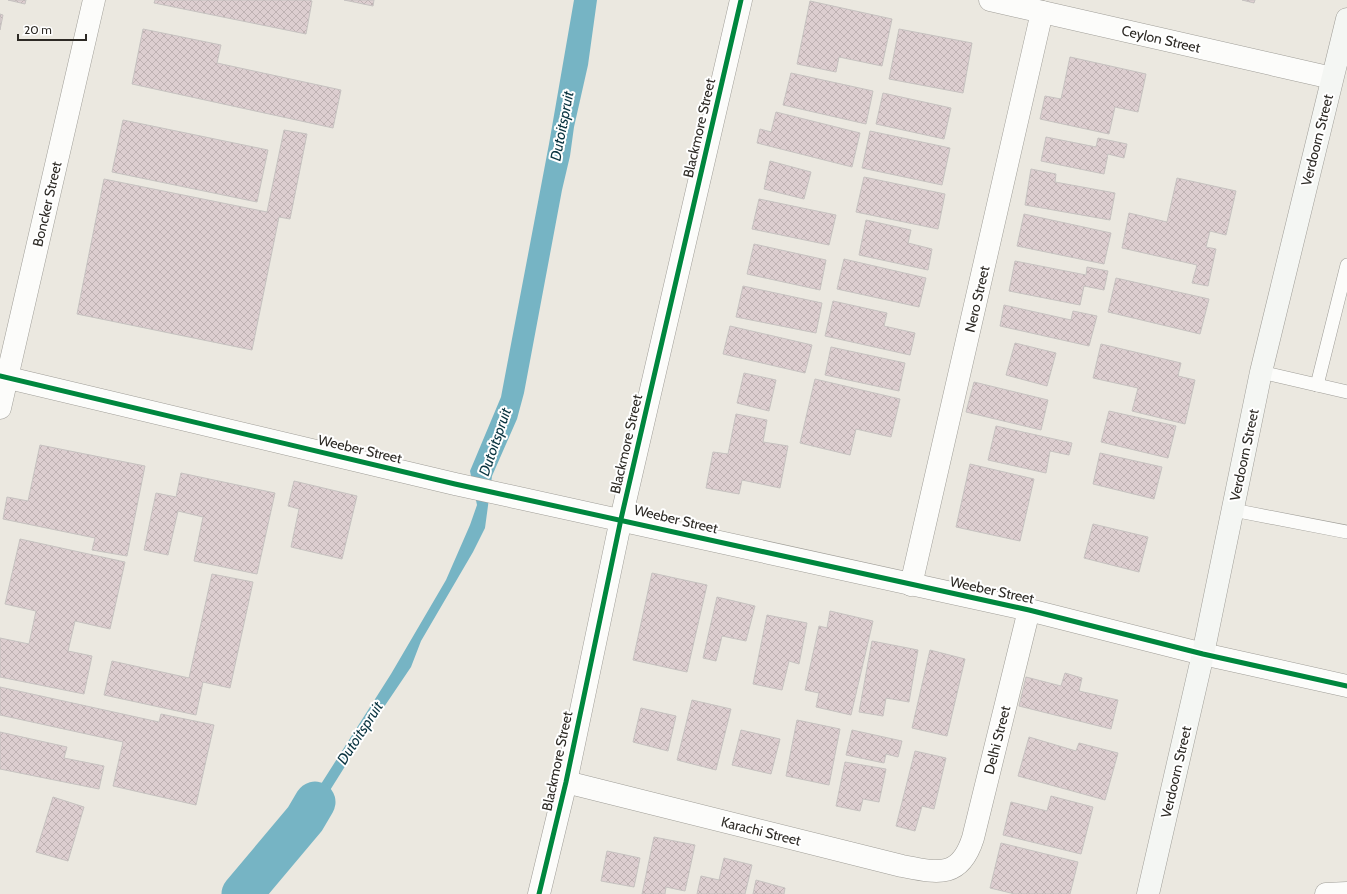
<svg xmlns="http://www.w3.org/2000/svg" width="1347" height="894" viewBox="0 0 1347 894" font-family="Cabin,sans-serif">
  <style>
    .water { fill: #76b4c4 }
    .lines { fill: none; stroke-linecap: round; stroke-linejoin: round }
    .river { stroke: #76b4c4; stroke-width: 41 }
    .building { fill: url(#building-cross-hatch); stroke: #c6c2c0 }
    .lane-casing { stroke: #9f9d97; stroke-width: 14 }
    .street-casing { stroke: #9f9d97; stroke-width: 23 }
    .secondary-casing { stroke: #9f9d97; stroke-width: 23 }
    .lane { stroke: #fcfcfa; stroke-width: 13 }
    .street { stroke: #fcfcfa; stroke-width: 22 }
    .secondary { stroke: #f4f6f3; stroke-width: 22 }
    .cycleway-casing { stroke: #fff; stroke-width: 8 }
    .cycleway { stroke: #00873e; stroke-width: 5 }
    .labels { text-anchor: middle; stroke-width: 4; stroke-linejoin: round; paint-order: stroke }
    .street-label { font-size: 14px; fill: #2d2a25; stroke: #fff }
    .water-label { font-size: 15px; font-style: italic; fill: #0a3440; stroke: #fff }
  </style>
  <defs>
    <pattern id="building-cross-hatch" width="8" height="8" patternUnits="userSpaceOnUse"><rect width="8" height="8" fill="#ddced0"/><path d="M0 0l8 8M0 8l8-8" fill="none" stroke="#beb1b2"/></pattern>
  </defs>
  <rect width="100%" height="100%" fill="#ebe8e0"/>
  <polygon class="water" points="574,0 597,0 588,65 574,127 570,156 562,190 524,393 517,419 492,476 485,528 473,552 421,641 411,667 359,744 265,894 248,894 286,839 391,674 446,580 470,525 477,505 470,471 501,397 549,144"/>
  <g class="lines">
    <polyline class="river" points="242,894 305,819 315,802"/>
  </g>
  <g class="building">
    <polygon points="8,0 26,0 25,4"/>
    <polygon points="155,0 309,0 312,1 306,34 154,3"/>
    <polygon points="344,0 374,0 373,6"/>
    <polygon points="1242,0 1255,0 1254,3"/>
    <polygon points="810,1 892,19 882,66 839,57 836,72 797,64"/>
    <polygon points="0,14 3,15 0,30"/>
    <polygon points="143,29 221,45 217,63 341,90 333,128 132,84"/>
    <polygon points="899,29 972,43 963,93 889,79"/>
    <polygon points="1070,57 1146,74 1138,112 1115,107 1109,134 1040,119 1045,96 1061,99"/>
    <polygon points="791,73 873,91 866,124 783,105"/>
    <polygon points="883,93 951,108 944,139 876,124"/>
    <polygon points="776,112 860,133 852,167 757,143 760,129 771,132"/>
    <polygon points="123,120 268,150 257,202 112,172"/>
    <polygon points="284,130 307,134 290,219 279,217 252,350 77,314 104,179 267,212"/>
    <polygon points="870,131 950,148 942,185 862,168"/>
    <polygon points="1046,137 1096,147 1098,138 1127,144 1124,158 1108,154 1104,174 1041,161"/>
    <polygon points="770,161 811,172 804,199 764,189"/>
    <polygon points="1031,169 1056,174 1055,182 1115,193 1110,220 1025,205"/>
    <polygon points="864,177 945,194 938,229 856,212"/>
    <polygon points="1177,178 1236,191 1226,235 1210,231 1206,247 1216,249 1208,286 1192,283 1197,265 1122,248 1129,213 1167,222"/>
    <polygon points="759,199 836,215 829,245 752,229"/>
    <polygon points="1024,214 1111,233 1104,264 1017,246"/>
    <polygon points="866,220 911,230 908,243 932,249 928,270 859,255"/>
    <polygon points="754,244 826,260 820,290 747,274"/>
    <polygon points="844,259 926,278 919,307 837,289"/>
    <polygon points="1015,261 1086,275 1087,267 1108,271 1104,290 1084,286 1080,305 1009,291"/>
    <polygon points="1116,278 1209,299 1200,334 1108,312"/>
    <polygon points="743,286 822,303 816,333 736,317"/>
    <polygon points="833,301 887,313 884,326 915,333 910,355 825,336"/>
    <polygon points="1004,305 1071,320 1073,311 1097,316 1089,346 1000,326"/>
    <polygon points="730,326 812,345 805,373 723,354"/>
    <polygon points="1015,343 1056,353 1047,386 1006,375"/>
    <polygon points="1101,344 1181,363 1178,376 1195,380 1185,424 1132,411 1138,388 1093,378"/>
    <polygon points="831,347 905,363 899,391 825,375"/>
    <polygon points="744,373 776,380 769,411 737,403"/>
    <polygon points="815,379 900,399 891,437 856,429 850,455 800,443"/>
    <polygon points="974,382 1048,400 1041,430 966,412"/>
    <polygon points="1109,411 1176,426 1168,458 1101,442"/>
    <polygon points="736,414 767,420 763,442 788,446 780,488 742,480 739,494 706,488 713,452 728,454"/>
    <polygon points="996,426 1072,443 1069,455 1050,451 1046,473 988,460"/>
    <polygon points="40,445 145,466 127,556 92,550 95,538 3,519 7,497 28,501"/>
    <polygon points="1100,453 1162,467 1154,499 1093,484"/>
    <polygon points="970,464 1034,479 1020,541 956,527"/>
    <polygon points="181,473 275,493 257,574 194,561 203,517 178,511 168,555 144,550 156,493 176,497"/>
    <polygon points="294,481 357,496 342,559 291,547 299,509 288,506"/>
    <polygon points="1093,524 1148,537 1139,572 1084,558"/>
    <polygon points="20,539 125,562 110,629 75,621 68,651 92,656 84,694 0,677 0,638 29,644 36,611 5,604"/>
    <polygon points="652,573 707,585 687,672 633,660"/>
    <polygon points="212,574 253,582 230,688 203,682 196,715 104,695 112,661 189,678"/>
    <polygon points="717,597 755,606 746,641 722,636 716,661 703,658"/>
    <polygon points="830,611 873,621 851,715 816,707 819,693 805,690 819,626 827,628"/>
    <polygon points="767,615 807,623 799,664 789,661 782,690 753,684"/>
    <polygon points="872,641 918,650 909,702 886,698 883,716 859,712"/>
    <polygon points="930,650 965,659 947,736 912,728"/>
    <polygon points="1065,673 1082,678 1079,691 1118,700 1111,729 1019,706 1026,677 1061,686"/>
    <polygon points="0,687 159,722 161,714 214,725 196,805 113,786 123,742 0,715"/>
    <polygon points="692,700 731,709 716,770 677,760"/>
    <polygon points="641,708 676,716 668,751 633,742"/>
    <polygon points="797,720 840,729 829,785 786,776"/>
    <polygon points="741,730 780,739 771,774 732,765"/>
    <polygon points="852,730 902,741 898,757 886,754 884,763 846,755"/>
    <polygon points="0,732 67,747 64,758 104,766 99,789 0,769"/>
    <polygon points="1029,737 1076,751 1079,743 1118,753 1105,800 1018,776"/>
    <polygon points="915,751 946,758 934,809 922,806 915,831 896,826"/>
    <polygon points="845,762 886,769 879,802 863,799 860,811 836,806"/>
    <polygon points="1051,796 1093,807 1081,854 1003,835 1011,802 1047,811"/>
    <polygon points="53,797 84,807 68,861 36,852"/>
    <polygon points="654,837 695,845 685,891 666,887 665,894 642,894"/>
    <polygon points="1001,843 1078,862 1070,894 1015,894 990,888"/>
    <polygon points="607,851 640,858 634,887 601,881"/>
    <polygon points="724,858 752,865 745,894 697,894 701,876 719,880"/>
    <polygon points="756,880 785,888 784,894 753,894"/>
  </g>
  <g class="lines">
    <defs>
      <g id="lane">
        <polyline points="1261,372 1347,392"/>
        <polyline points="1317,385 1347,265"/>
        <polyline points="1233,510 1347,532"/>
      </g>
      <g id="street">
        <polyline points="990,0 1332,78"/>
        <polyline points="0,376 455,484 1029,610 1203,654 1347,686"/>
        <polyline points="0,408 94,0"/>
        <polyline points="911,585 1042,12"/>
        <path d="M566 782 902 866C938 873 960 879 973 838L1029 610"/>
        <polyline points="539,894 566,782 621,519 741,0"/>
        <polyline points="1326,894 1347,893"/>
      </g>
      <polyline id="secondary" points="1148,894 1203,654 1261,372 1347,19"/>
    </defs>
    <use href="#lane" class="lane-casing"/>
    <use href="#street" class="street-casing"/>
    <use href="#secondary" class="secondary-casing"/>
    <use href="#lane" class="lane"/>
    <use href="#street" class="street"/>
    <use href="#secondary" class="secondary"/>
    <defs>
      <g id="cycleway">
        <polyline points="0,376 455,484 1029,610 1203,654 1347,686"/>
        <polyline points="539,894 566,782 621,519 741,0"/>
      </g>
    </defs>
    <use href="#cycleway" class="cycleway-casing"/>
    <use href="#cycleway" class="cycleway"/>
  </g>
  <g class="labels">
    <g class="street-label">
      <text transform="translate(1161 39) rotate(13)" y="5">Ceylon Street</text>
      <text transform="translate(699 128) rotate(-77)" y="5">Blackmore Street</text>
      <text transform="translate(1317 140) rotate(-76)" y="5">Verdoorn Street</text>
      <text transform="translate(47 204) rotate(-77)" y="5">Boncker Street</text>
      <text transform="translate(977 299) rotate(-77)" y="5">Nero Street</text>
      <text transform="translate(626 444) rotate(-77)" y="5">Blackmore Street</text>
      <text transform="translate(360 449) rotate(13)" y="5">Weeber Street</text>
      <text transform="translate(1244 455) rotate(-78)" y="5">Verdoorn Street</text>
      <text transform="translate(676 519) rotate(13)" y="5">Weeber Street</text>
      <text transform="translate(992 590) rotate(12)" y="5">Weeber Street</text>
      <text transform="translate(997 740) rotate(-76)" y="5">Delhi Street</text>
      <text transform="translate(557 761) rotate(-78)" y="5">Blackmore Street</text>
      <text transform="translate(1176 772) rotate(-77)" y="5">Verdoorn Street</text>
      <text transform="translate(761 831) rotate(14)" y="5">Karachi Street</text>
    </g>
    <g class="water-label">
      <text transform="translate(562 126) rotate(-79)" y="5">Dutoitspruit</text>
      <text transform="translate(495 442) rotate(-71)" y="5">Dutoitspruit</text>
      <text transform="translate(360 733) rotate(-57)" y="5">Dutoitspruit</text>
    </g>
  </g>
  <path d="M18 34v6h68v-6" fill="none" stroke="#2d2a25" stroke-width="2"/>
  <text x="24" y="34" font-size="12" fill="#2d2a25" stroke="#ffffff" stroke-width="3" paint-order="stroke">20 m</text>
</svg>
